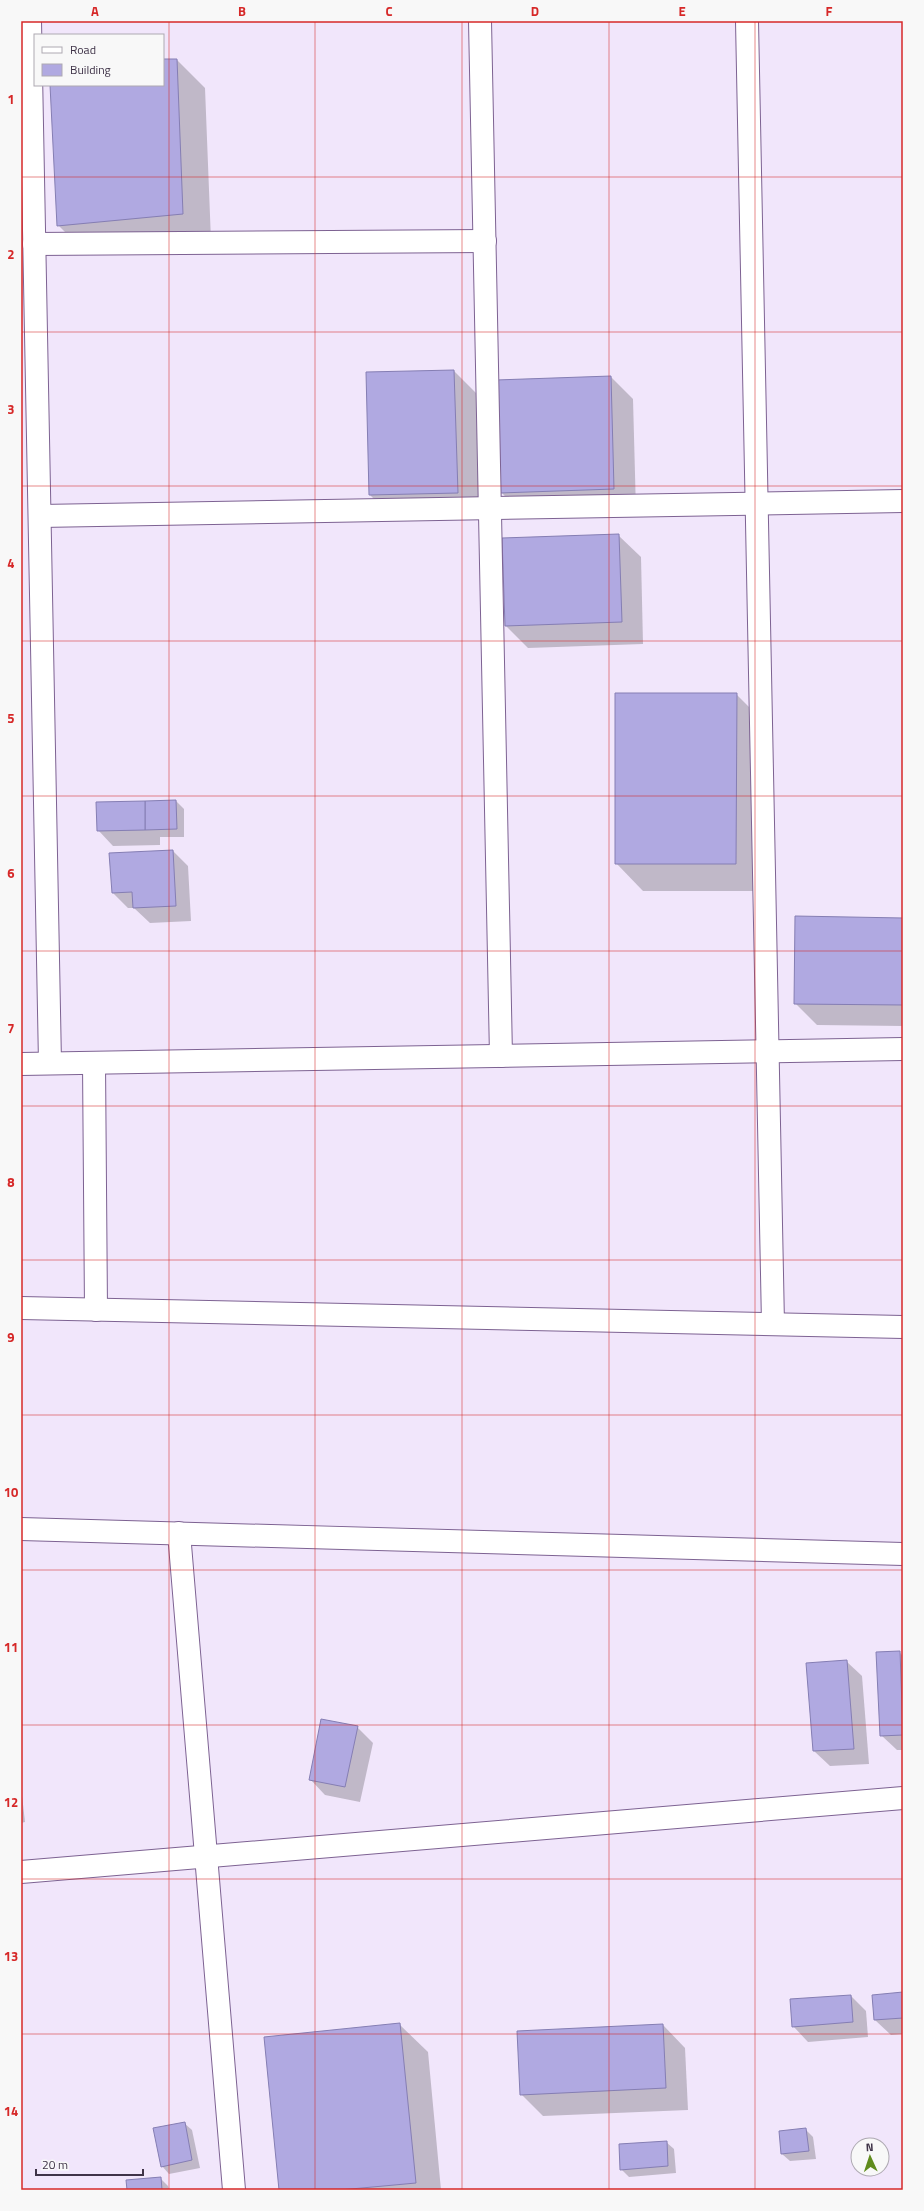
<svg xmlns="http://www.w3.org/2000/svg" width="924" height="2211" viewBox="0 0 924 2211" font-family="'Titillium Web',sans-serif">
  <style>
    .shadow { fill: #0003 }
    .building { fill: #b0a9e1; stroke: #857eb3 }
    .lines { fill: none; stroke-linecap: round; stroke-linejoin: round }
    .minor-casing { stroke: #7d6292; stroke-width: 24 }
    .minor { stroke: #fff; stroke-width: 22 }
    .grid { fill: none; stroke: #d62828; stroke-width: 1; stroke-opacity: 0.55 }
    .neatline { fill: none; stroke: #d62828; stroke-width: 1.5 }
    .grid-label { font-size: 13px; text-anchor: middle; font-weight: bold; fill: #d62828 }
  </style>
  <rect width="100%" height="100%" fill="#f1e6fb"/>
  <g class="shadow">
    <polygon points="163,60 177,60 205,88 211,241 86,253 58,225 51,85 163,85"/>
    <polygon points="454,371 476,393 479,515 392,517 370,495"/>
    <polygon points="611,377 633,399 636,511 523,515 501,492"/>
    <polygon points="618,535 641,557 643,644 528,648 506,626"/>
    <polygon points="736,694 764,722 764,891 643,891 616,863"/>
    <polygon points="176,801 184,809 184,837 160,837 160,845 113,846 98,830"/>
    <polygon points="173,851 188,866 191,921 150,923 134,908 128,908 113,893"/>
    <polygon points="903,919 903,1026 817,1025 795,1003"/>
    <polygon points="899,1652 903,1656 903,1750 897,1750 881,1735"/>
    <polygon points="846,1661 862,1676 869,1764 830,1766 814,1751 807,1664"/>
    <polygon points="357,1727 373,1743 360,1802 325,1795 310,1779"/>
    <polygon points="21,1787 25,1822 21,1823"/>
    <polygon points="903,1993 903,2034 891,2035 875,2020 873,1996"/>
    <polygon points="851,1996 866,2011 868,2037 808,2042 793,2026 791,2000"/>
    <polygon points="400,2025 428,2052 441,2190 280,2190"/>
    <polygon points="663,2025 685,2048 688,2110 543,2116 521,2094"/>
    <polygon points="184,2123 192,2130 200,2168 169,2174 162,2166"/>
    <polygon points="805,2129 813,2137 816,2159 790,2161 782,2154"/>
    <polygon points="666,2142 674,2149 676,2173 629,2177 621,2169"/>
    <polygon points="160,2178 168,2186 169,2190 128,2190"/>
  </g>
  <g class="building">
    <polygon points="163,59 177,59 183,214 57,226 50,85 163,85"/>
    <polygon points="454,370 458,493 369,495 366,372"/>
    <polygon points="611,376 614,489 500,493 496,380"/>
    <polygon points="619,534 622,622 505,626 502,538"/>
    <polygon points="615,693 737,693 736,864 615,864"/>
    <polygon points="176,800 177,829 145,830 145,801"/>
    <polygon points="145,801 145,830 97,831 96,802"/>
    <polygon points="173,850 176,906 133,908 132,892 112,893 109,853"/>
    <polygon points="795,916 903,918 903,1005 794,1004"/>
    <polygon points="900,1651 903,1735 880,1736 876,1652"/>
    <polygon points="847,1660 854,1749 813,1751 806,1663"/>
    <polygon points="321,1719 358,1726 345,1787 309,1780"/>
    <polygon points="903,1992 903,2018 874,2020 872,1995"/>
    <polygon points="851,1995 853,2022 792,2027 790,1999"/>
    <polygon points="400,2023 416,2183 340,2190 279,2190 264,2037"/>
    <polygon points="663,2024 666,2088 520,2095 517,2031"/>
    <polygon points="185,2122 192,2160 161,2167 153,2128"/>
    <polygon points="806,2128 809,2151 781,2154 779,2131"/>
    <polygon points="667,2141 668,2166 620,2170 619,2144"/>
    <polygon points="161,2177 162,2190 127,2190 126,2180"/>
  </g>
  <g class="lines">
    <defs>
      <g id="minor">
        <polyline points="30,21 50,1063"/>
        <polyline points="480,21 501,1056"/>
        <polyline points="747,21 773,1324"/>
        <polyline points="34,244 485,241"/>
        <polyline points="40,516 903,501"/>
        <polyline points="94,1063 96,1310"/>
        <polyline points="21,1064 903,1049"/>
        <polyline points="21,1308 903,1327"/>
        <polyline points="21,1529 903,1554"/>
        <polyline points="179,1533 234,2190"/>
        <polyline points="21,1872 903,1798"/>
      </g>
    </defs>
    <use href="#minor" class="minor-casing"/>
    <use href="#minor" class="minor"/>
  </g>
  <path class="grid" d="M169 21V2190M315 21V2190M462 21V2190M609 21V2190M755 21V2190M21 177H903M21 332H903M21 486H903M21 641H903M21 796H903M21 951H903M21 1106H903M21 1260H903M21 1415H903M21 1570H903M21 1725H903M21 1879H903M21 2034H903"/>
  <rect width="924" height="2211" fill="none" stroke="#f8f8f8" stroke-width="44"/>
  <rect x="34" y="34" width="130" height="52" fill="#f8f8f8" stroke="#aea9b2"/>
  <rect x="42" y="47" width="20" height="6" fill="#ffffff" stroke="#aea9b2"/>
  <text x="70" y="54" font-size="12" fill="#3f3348">Road</text>
  <rect x="42" y="64" width="20" height="12" fill="#b0a9e1" stroke="#aea9b2"/>
  <text x="70" y="74" font-size="12" fill="#3f3348">Building</text>
  <g transform="translate(870 2157) rotate(357)"><circle r="19" fill="#f8f8f8" stroke="#aea9b2"/>
  <path d="M0-3L7 15L0 10L-7 15Z" fill="#5f8b1c"/>
  <text y="-6" font-size="11" font-weight="bold" text-anchor="middle" fill="#3f3348">N</text>
  </g>
  <path d="M36 2169v6h107v-6" fill="none" stroke="#3f3348" stroke-width="2"/>
  <text x="42" y="2169" font-size="12" fill="#3f3348" stroke="#f8f8f8" stroke-width="3" paint-order="stroke">20 m</text>
  <rect x="22" y="22" width="880" height="2167" class="neatline"/>
  <g class="grid-label">
    <text x="95" y="16">A</text>
    <text x="242" y="16">B</text>
    <text x="389" y="16">C</text>
    <text x="535" y="16">D</text>
    <text x="682" y="16">E</text>
    <text x="829" y="16">F</text>
    <text x="11" y="104">1</text>
    <text x="11" y="259">2</text>
    <text x="11" y="414">3</text>
    <text x="11" y="568">4</text>
    <text x="11" y="723">5</text>
    <text x="11" y="878">6</text>
    <text x="11" y="1033">7</text>
    <text x="11" y="1187">8</text>
    <text x="11" y="1342">9</text>
    <text x="11" y="1497">10</text>
    <text x="11" y="1652">11</text>
    <text x="11" y="1807">12</text>
    <text x="11" y="1961">13</text>
    <text x="11" y="2116">14</text>
  </g>
</svg>
